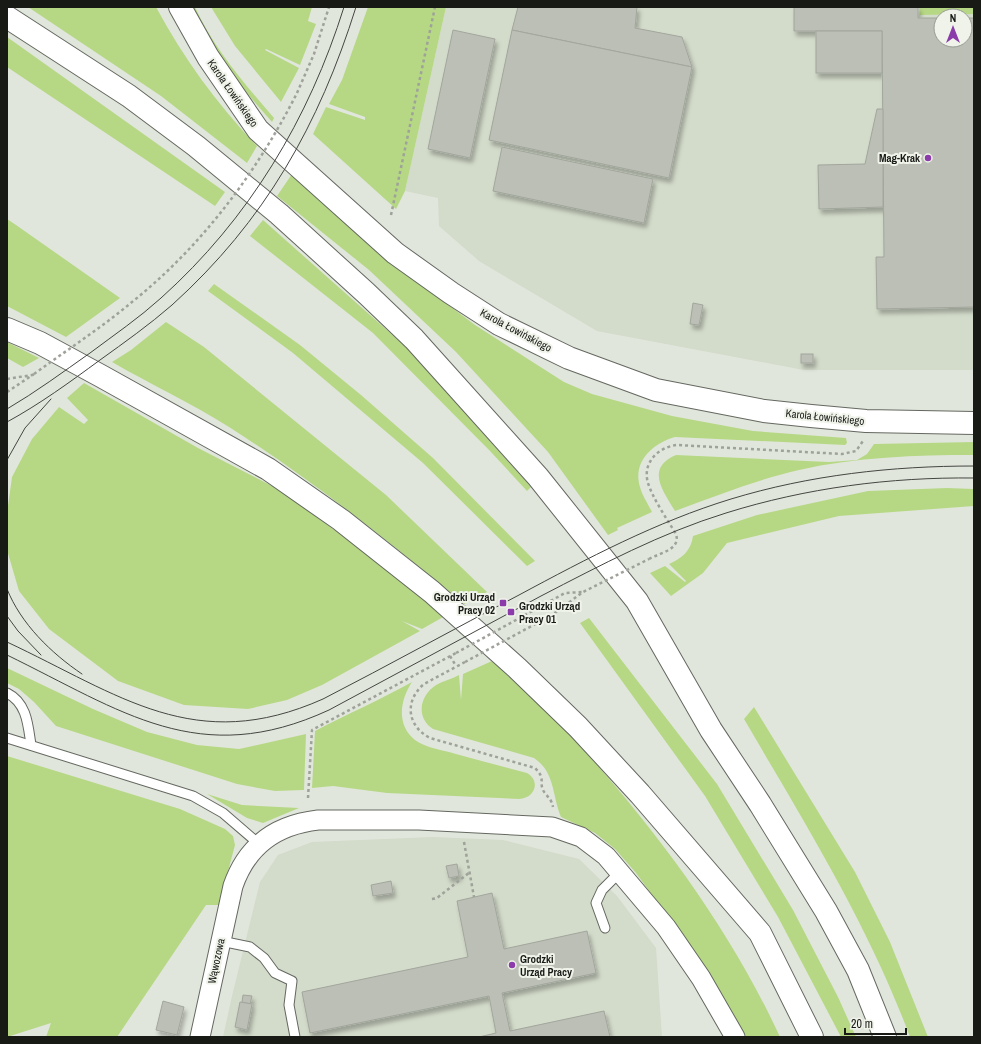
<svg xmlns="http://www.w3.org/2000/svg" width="981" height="1044" viewBox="0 0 981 1044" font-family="'Archivo Narrow',sans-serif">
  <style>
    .built { fill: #d3dbca; fill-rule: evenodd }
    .green { fill: #b6d885 }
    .building { fill: #bbbfb5; stroke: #a2a69d; filter: url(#shadow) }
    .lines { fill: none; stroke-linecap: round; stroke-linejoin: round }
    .service-casing { stroke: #646860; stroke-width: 11 }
    .minor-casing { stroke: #646860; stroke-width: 21 }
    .tertiary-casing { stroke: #646860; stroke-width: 24 }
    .secondary-casing { stroke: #646860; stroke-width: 24 }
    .path { stroke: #9ea29a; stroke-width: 2.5; stroke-dasharray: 3 3; stroke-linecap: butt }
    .service { stroke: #fff; stroke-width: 9 }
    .minor { stroke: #fff; stroke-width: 19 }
    .tertiary { stroke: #fff; stroke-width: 22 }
    .secondary { stroke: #fff; stroke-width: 22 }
    .tram { stroke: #444641; stroke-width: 1 }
    .path-bridge { stroke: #9ea29a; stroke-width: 2.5; stroke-dasharray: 3 3; stroke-linecap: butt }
    .poi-dot { fill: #8c3baa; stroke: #eff3e9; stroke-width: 1.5 }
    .labels { text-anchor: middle; stroke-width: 4; stroke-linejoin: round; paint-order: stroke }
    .street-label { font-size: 11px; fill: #181a16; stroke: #eff3e9 }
    .poi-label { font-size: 11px; font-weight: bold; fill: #181a16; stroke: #eff3e9; text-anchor: end }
  </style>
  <defs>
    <filter id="shadow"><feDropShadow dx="2.5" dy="4.5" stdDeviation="2" flood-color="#0004"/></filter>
  </defs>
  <rect width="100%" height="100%" fill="#e1e6dc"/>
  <g class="built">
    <path d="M446 7H974V370H804L597 331 479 261 439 226 438 198 405 191ZM941 16H965V40H941Z"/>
    <polygon points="433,837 503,840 579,859 617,896 656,948 662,1037 223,1037 232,996 260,882 278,855 312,842"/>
  </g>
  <g class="green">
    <path d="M28 7H156C184 59 217 104 257 146L247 163 161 96Z"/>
    <path d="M191 7H195C214 49 244 83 274 118L272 122 237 82 221 59Z"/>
    <polygon points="211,7 312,7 308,21 316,24 300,65 266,49 265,50 299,68 281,102 235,46"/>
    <polygon points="368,7 446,7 405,191 396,209 313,134 326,107 365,120 365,117 329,104 342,80"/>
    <polygon points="919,7 974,7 974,14 920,15"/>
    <polygon points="7,37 225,192 215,206 7,67"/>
    <path d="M292 174 378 252 475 325 564 382 592 394 672 416 753 431 846 438 847 443 845 445 675 437C654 443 632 461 640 487 642 495 648 504 652 512L617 528 618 530 608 535 548 452 456 352 369 270 277 196Z"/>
    <polygon points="7,219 16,225 120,298 66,337 7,306"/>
    <polygon points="263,220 406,347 531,487 527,491 490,451 373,333 250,236"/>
    <polygon points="214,284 300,345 361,395 433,458 535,561 527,566 423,463 293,353 208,291"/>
    <path d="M166 322 204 347 386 495 487 592 464 604C389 541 312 480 229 427 191 403 150 384 112 362L131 350Z"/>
    <polygon points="7,342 39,358 23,367 7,358"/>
    <polygon points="84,383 198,448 276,488 354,544 445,616 422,629 402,621 420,631 322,685 287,700 248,709 184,705 118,681 49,629 19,591 7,550 7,513 12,477 32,439 59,407 84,424 88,420 67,398"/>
    <path d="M974 442V455C916 455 856 457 799 470 756 480 716 496 675 511 663 491 645 468 676 455L829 462 857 460 867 454 874 444Z"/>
    <path d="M947 488 974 489V506L839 516 727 543 703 573 671 596 650 573 665 566 685 582 686 581 669 564C682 558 691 551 693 536L757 515 868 491Z"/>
    <polygon points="589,618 717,784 793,910 838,997 856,1037 841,1037 778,917 705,796 580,623"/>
    <path d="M492 661C515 683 541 704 563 727 648 819 727 922 780 1037H745L739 1024 690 947 636 873 615 849 595 833 561 817C552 795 555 772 534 758L433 729C416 718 419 696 436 685 443 681 452 679 459 675L461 700 463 674Z"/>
    <polygon points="7,668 93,709 147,732 197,745 239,749 306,734 304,790 275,791 237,784 56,726 34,702 19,689 7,683"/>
    <path d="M412 682C400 700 396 725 415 740 426 748 443 750 456 754 479 760 503 767 527 773 541 781 535 798 519 799L387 793 333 786 312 788 315 731C347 714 380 700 412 682Z"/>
    <path d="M754 707 855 872 890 942 928 1037H910C868 924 804 822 744 719Z"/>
    <polygon points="7,756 180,809 225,829 233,836 235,845 219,905 206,905 117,1037 46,1037 51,1023 7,1037"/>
    <polygon points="207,794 242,805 299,808 263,823 247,818"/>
  </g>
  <g class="building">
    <polygon points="518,7 637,7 635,28 682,37 692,67 512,30"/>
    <polygon points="794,7 918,7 918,18 941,18 941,40 965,40 965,18 974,18 974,307 877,309 876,257 884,257 882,31 794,31"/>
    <polygon points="453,30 495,39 470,158 428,149"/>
    <polygon points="512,30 692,67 669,178 489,140"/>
    <rect x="816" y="31" width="66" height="42"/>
    <polygon points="877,109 883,109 883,207 819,209 818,165 865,164"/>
    <polygon points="502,147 653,179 644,223 493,191"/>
    <polygon points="693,303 703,305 699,325 690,324"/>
    <rect x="801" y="354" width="12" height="9"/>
    <polygon points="457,864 459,876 449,878 446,866"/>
    <polygon points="391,881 393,893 373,896 371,885"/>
    <polygon points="492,893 504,949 587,931 596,973 502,993 510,1031 604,1011 610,1037 479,1037 496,1033 489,996 310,1033 302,992 468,957 457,901"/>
    <polygon points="243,995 252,996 250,1004 242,1002"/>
    <polygon points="163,1001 184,1007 177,1035 156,1030"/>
    <polygon points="240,1002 252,1004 247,1030 235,1027"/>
  </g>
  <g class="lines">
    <defs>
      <g id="service">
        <path d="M7 693C27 703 28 725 31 745"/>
        <polyline points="7,738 193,796 223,813 259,844"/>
        <polyline points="605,928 596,903 602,890 620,872"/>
        <polyline points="221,941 250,947 264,958 275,973 292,981 289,1005 295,1037"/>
      </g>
      <path id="minor" d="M200 1037 233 886C247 846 275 825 318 820H419L552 827 581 837 606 856 666 927 701 978 735 1037"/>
      <polyline id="tertiary" points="180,7 208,57 258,130 395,253 451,293 499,324 569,358 656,390 764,411 811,416 866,421 974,423"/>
      <g id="secondary">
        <polyline points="7,17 129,96 196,146 279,214 366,293 414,339 538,477 637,601 711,730 760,804 826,911 858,970 885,1037"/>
        <polyline points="7,329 40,343 101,376 268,469 341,520 432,592 517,668 578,727 640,794 760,933 812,1037"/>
      </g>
    </defs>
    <use href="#service" class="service-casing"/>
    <use href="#minor" class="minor-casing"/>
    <use href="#tertiary" class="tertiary-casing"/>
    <use href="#secondary" class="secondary-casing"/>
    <g class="path">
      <polyline points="297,93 314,54 329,7"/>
      <polyline points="391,215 435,7"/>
      <polyline points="7,379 32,375"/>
      <polyline points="7,392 34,374"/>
      <path d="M649 559C659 553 681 550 676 534 668 521 652 497 648 483 642 463 658 447 677 445L842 454 856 451 863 441"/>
      <polyline points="450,656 456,666"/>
      <path d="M465 662 424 684C404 701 407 726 430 738L535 768C546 779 539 781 543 790 546 796 552 799 553 807"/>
      <polyline points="308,798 312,730 456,653"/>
      <polyline points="464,842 474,897"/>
      <polyline points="432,899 437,898 470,872"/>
    </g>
    <use href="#service" class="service"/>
    <use href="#minor" class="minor"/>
    <use href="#tertiary" class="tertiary"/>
    <use href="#secondary" class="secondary"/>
    <g class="tram">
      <path d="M7 409C36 392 63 372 90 353 114 335 139 318 161 298 249 219 309 119 344 7"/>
      <path d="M7 422C40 404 70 382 100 360 125 342 149 325 172 305 265 221 319 125 356 7"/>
      <polyline points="7,460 25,428 51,399"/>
      <path d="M7 589C21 624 51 653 82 674"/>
      <polyline points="7,616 18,631 41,655"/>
      <path d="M7 642C120 695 195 756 323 699 389 665 454 629 519 595 588 558 656 522 731 499 810 475 892 466 974 466"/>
      <path d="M7 655C122 711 199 770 329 710 400 672 470 634 541 596 601 565 661 533 726 513 806 488 890 477 974 478"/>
    </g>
    <g class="path-bridge">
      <path d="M34 374C67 350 101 328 132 302 202 246 257 172 297 93"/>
      <polyline points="456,653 565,593 582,592"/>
      <polyline points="465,662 552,615 583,592 649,559"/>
    </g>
  </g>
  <g class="poi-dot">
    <circle cx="928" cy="158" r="4"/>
    <rect x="499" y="599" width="8" height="8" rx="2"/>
    <rect x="507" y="608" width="8" height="8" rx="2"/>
    <circle cx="512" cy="965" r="4"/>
  </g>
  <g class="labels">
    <g class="street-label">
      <text transform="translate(233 93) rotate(55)" y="4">Karola Łowińskiego</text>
      <text transform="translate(516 330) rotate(28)" y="4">Karola Łowińskiego</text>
      <text transform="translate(825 417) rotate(6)" y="4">Karola Łowińskiego</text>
      <text transform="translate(216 961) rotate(-78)" y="4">Wąwozowa</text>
    </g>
    <g class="poi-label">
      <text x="920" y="162">Mag-Krak</text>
      <text x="495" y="601">Grodzki Urząd<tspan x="495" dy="13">Pracy 02</tspan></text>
      <text x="519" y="610" text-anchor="start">Grodzki Urząd<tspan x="519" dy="13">Pracy 01</tspan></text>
      <text x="520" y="963" text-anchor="start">Grodzki<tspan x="520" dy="13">Urząd Pracy</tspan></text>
    </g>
  </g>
  <rect width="981" height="1044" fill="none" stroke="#181a16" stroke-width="16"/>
  <g transform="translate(953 28)"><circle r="19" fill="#eff3e9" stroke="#999c95"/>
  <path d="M0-3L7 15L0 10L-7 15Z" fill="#8c3baa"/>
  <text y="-6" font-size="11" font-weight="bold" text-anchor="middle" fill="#181a16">N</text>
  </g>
  <path d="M845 1028v6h61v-6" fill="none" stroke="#181a16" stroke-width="2"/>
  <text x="851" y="1028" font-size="12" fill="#181a16" stroke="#eff3e9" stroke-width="3" paint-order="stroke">20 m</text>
</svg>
